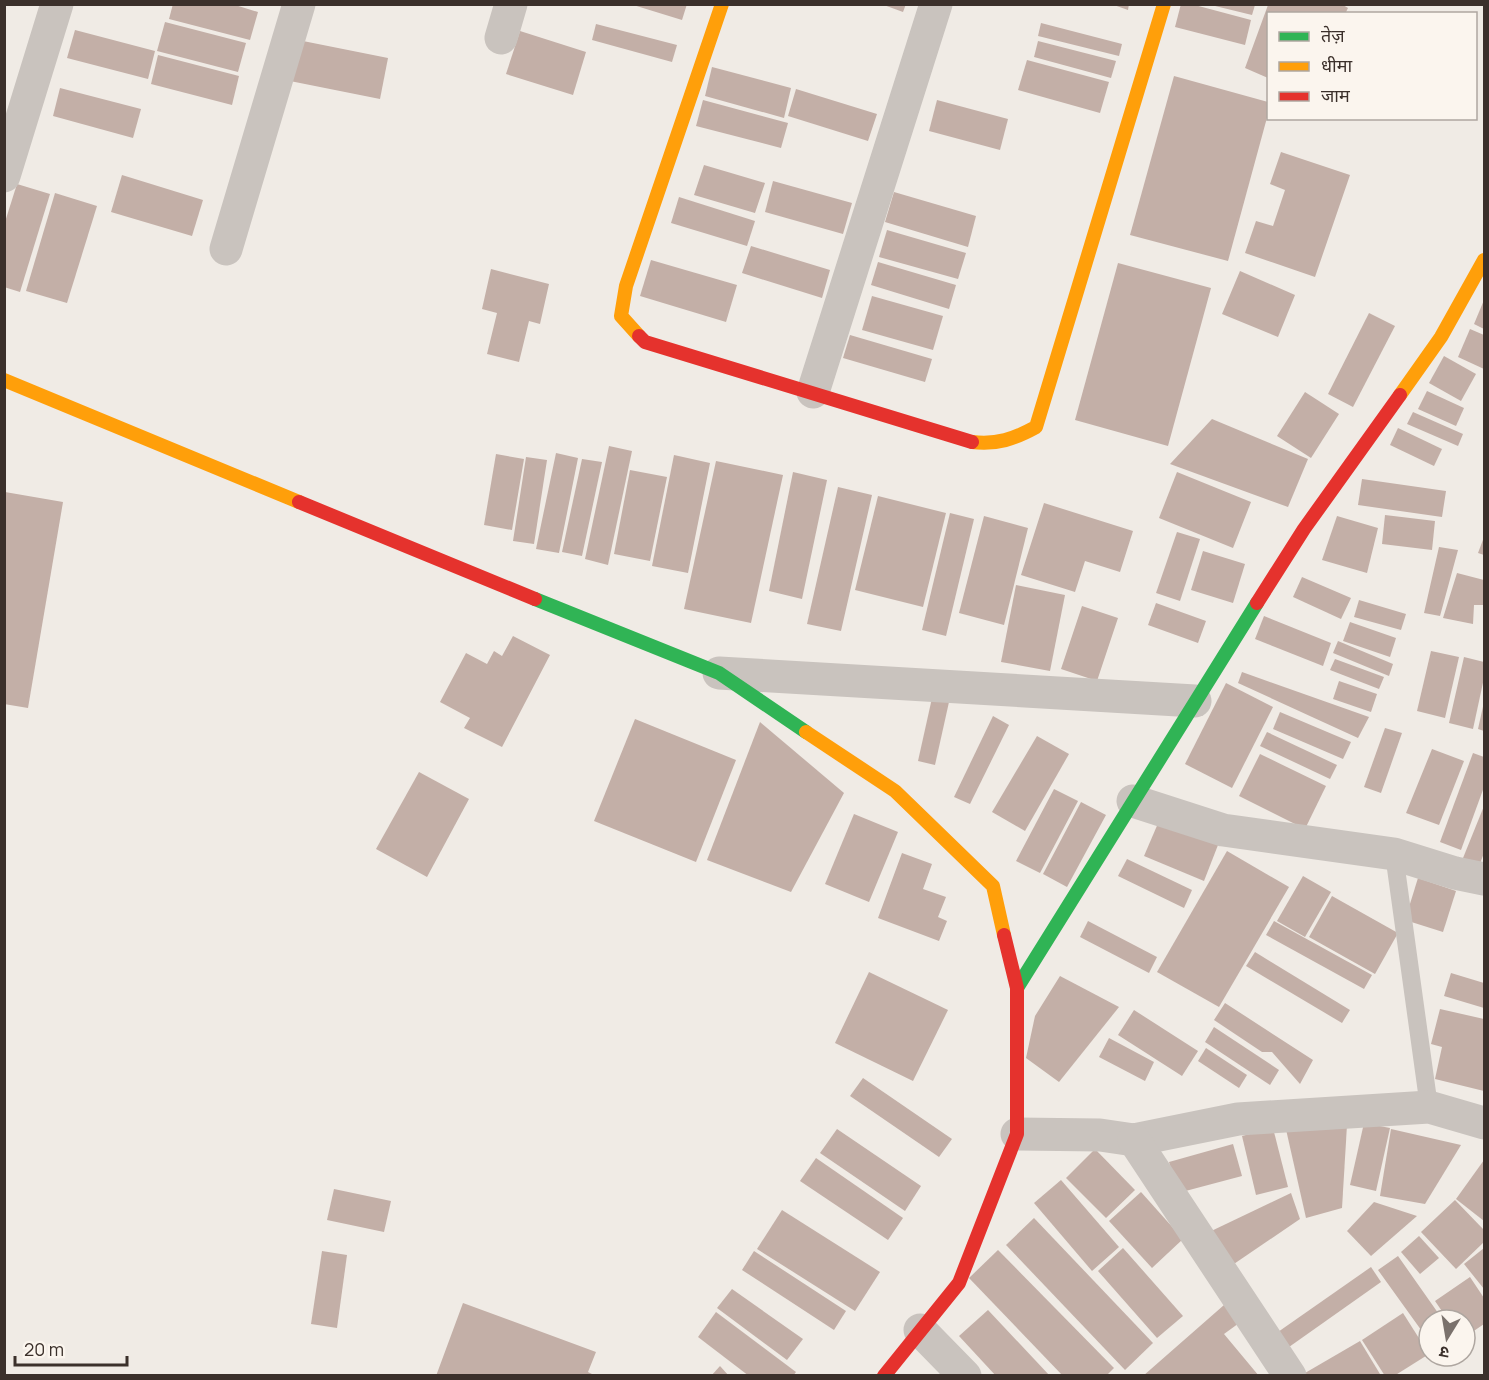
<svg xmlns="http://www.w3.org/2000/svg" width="1489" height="1380" viewBox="0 0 1489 1380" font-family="Manrope,'Noto Sans Devanagari',sans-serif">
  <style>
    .building { fill: #c3afa7 }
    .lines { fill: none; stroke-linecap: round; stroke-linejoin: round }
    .lane { stroke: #c9c3be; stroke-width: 18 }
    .street { stroke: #c9c3be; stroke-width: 33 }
    .fast { stroke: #30b455; stroke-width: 14 }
    .slow { stroke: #ff9f0a; stroke-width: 14 }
    .jam { stroke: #e5322d; stroke-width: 14 }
  </style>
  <rect width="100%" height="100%" fill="#f0ebe5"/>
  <g class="building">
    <polygon points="173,4 232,4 258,12 250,40 169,19"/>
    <polygon points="630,4 687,4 682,20"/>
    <polygon points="881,4 906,4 903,12"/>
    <polygon points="1111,4 1129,4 1128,10"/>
    <polygon points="1181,4 1191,4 1251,20 1245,45 1175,27"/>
    <polygon points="1211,5 1255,5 1252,15"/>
    <polygon points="1268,5 1343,5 1348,8 1345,14 1268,14 1268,78 1245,68"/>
    <polygon points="165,22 246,43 238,72 157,51"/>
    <polygon points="1041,23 1122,44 1119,56 1038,36"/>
    <polygon points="596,24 677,45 672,62 592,40"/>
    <polygon points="75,30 155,51 148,79 67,58"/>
    <polygon points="520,31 586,52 573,95 506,74"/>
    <polygon points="298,40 388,58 380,99 290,81"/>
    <polygon points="1038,41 1116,61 1111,78 1034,57"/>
    <polygon points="158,55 239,76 232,105 151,84"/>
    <polygon points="1027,60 1109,82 1100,113 1018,90"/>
    <polygon points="712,67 791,88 784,118 705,96"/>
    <polygon points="1174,76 1268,102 1268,114 1228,261 1130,235"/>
    <polygon points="60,88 141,109 133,138 53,116"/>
    <polygon points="796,89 877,114 868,141 788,116"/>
    <polygon points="703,100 788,123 781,148 696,126"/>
    <polygon points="937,100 1008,119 1000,150 929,131"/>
    <polygon points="1281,152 1350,175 1315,277 1245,253 1256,221 1273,226 1285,190 1270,184"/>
    <polygon points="704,165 765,183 755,213 694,195"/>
    <polygon points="122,175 203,200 192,236 111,212"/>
    <polygon points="773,181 852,203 843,234 765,212"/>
    <polygon points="17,184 50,194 20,292 4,287 4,225"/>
    <polygon points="894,192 976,216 968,247 885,222"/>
    <polygon points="55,193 97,206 67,303 26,291"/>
    <polygon points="679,197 755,221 747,246 671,223"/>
    <polygon points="887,230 966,253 958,279 879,257"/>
    <polygon points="751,246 830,270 822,298 742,273"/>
    <polygon points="651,260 737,285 726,322 640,296"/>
    <polygon points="878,262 956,285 949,309 871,285"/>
    <polygon points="1118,263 1211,288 1168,446 1075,420"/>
    <polygon points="491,269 549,284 540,324 529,321 519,362 487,354 497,313 482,309"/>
    <polygon points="1240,271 1295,295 1278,337 1222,314"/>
    <polygon points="872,296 943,316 933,350 862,330"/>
    <polygon points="1484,300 1484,329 1474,324"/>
    <polygon points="1369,313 1395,326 1353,407 1328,394"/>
    <polygon points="1470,329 1484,335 1484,369 1458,357"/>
    <polygon points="850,335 932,359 925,382 843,358"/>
    <polygon points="1444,356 1476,374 1461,401 1429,383"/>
    <polygon points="1427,391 1464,408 1456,426 1418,409"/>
    <polygon points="1305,392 1339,414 1311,458 1277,436"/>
    <polygon points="1413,412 1463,434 1458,446 1407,424"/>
    <polygon points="1212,419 1308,459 1288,507 1170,464"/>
    <polygon points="1398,428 1442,449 1434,466 1390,445"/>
    <polygon points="609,446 632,451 608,565 585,559"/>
    <polygon points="556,453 578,458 559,553 536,549"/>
    <polygon points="496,454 524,459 512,530 484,525"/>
    <polygon points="674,455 710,463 688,573 652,566"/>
    <polygon points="526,457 547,460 534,544 513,541"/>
    <polygon points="582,459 602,462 582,556 562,552"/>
    <polygon points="716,461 783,475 751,623 684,609"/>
    <polygon points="630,470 667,477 650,561 614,554"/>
    <polygon points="793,472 827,480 802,599 769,591"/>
    <polygon points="1177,472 1251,502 1233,548 1159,518"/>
    <polygon points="1362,479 1446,491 1442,517 1358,505"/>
    <polygon points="838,487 872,495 841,631 807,624"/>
    <polygon points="5,492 63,502 28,708 4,704"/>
    <polygon points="878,496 946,513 923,607 855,590"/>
    <polygon points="1044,503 1133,531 1120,572 1085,561 1075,592 1021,575"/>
    <polygon points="950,513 974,519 946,636 922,630"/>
    <polygon points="1385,515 1435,521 1432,550 1382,544"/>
    <polygon points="984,516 1028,528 1004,625 959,613"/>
    <polygon points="1337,516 1378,528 1367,573 1322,560"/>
    <polygon points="1177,532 1200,539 1180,601 1156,593"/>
    <polygon points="1484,537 1484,555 1478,553"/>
    <polygon points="1439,547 1458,550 1440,616 1424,613"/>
    <polygon points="1203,551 1245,564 1233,603 1191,590"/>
    <polygon points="1457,573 1484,580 1484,605 1474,605 1473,624 1443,618"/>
    <polygon points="1302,577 1351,598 1341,619 1293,597"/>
    <polygon points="1016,585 1065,595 1050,671 1001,662"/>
    <polygon points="1359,600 1406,614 1401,630 1354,617"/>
    <polygon points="1156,603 1206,621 1198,643 1148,625"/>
    <polygon points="1082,606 1118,618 1097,681 1061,669"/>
    <polygon points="1264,616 1331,643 1323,666 1255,639"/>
    <polygon points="1350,622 1396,638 1390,657 1343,641"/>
    <polygon points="513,636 550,655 502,747 464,728 470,718 440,702 466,653 487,664 494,651 502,656"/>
    <polygon points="1338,641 1393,664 1389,676 1333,653"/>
    <polygon points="1431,651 1459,657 1445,718 1417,711"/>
    <polygon points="1464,657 1484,662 1484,678 1473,729 1449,723"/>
    <polygon points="1335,659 1384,677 1379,689 1330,670"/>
    <polygon points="1242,672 1369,717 1358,738 1238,683"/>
    <polygon points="1339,681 1377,694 1371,712 1333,699"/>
    <polygon points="1226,683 1273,707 1232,788 1185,764"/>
    <polygon points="934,689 951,693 935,765 918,761"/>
    <polygon points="1484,702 1484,731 1478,729"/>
    <polygon points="1280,712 1351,742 1343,759 1273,729"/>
    <polygon points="993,716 1009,725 970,804 954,797"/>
    <polygon points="635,719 736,760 696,862 594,821"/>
    <polygon points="760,722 844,793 791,892 707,860"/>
    <polygon points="1385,728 1402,733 1381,793 1364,787"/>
    <polygon points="1267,732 1337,765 1330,779 1260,746"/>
    <polygon points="1037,736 1069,754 1025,831 992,812"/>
    <polygon points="1432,749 1464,761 1439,825 1406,813"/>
    <polygon points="1473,753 1484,757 1484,787 1461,850 1440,842"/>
    <polygon points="1260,754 1326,786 1305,829 1239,796"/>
    <polygon points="419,772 469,799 427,877 376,849"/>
    <polygon points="1054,789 1078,801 1040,873 1016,861"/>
    <polygon points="1081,802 1106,815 1067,887 1043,874"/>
    <polygon points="1484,806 1484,853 1478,869 1461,863"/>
    <polygon points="854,814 898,832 869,902 825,884"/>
    <polygon points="1159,821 1218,845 1204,881 1144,856"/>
    <polygon points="1227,851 1289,887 1219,1007 1157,972"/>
    <polygon points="902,853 932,864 923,889 946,897 938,917 947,921 939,941 878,918"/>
    <polygon points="1127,859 1192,890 1184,908 1118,876"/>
    <polygon points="1303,876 1331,892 1305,937 1277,921"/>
    <polygon points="1418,878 1456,891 1443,932 1405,920"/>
    <polygon points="1332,896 1398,933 1375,974 1309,937"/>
    <polygon points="1088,921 1157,957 1149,973 1080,937"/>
    <polygon points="1274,921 1372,975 1364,989 1266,935"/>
    <polygon points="1255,952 1350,1010 1342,1023 1246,966"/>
    <polygon points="869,972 948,1010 913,1081 835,1043"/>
    <polygon points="1451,973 1484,983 1484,1008 1444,996"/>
    <polygon points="1060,976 1119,1007 1059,1082 1026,1058 1035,1016"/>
    <polygon points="1225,1003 1313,1060 1300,1084 1272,1052 1262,1052 1214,1020"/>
    <polygon points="1440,1009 1484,1019 1484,1091 1435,1079 1442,1047 1431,1044"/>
    <polygon points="1134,1010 1198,1051 1182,1076 1118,1035"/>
    <polygon points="1214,1027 1279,1070 1270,1085 1205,1042"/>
    <polygon points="1109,1038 1154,1062 1145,1081 1099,1057"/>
    <polygon points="1206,1048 1247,1075 1239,1088 1198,1061"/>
    <polygon points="863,1078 952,1139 939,1157 850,1096"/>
    <polygon points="1364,1123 1390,1128 1376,1191 1350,1185"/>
    <polygon points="1285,1125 1347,1125 1342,1208 1306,1218"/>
    <polygon points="1273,1128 1288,1187 1256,1195 1242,1136"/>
    <polygon points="837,1129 921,1186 905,1211 820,1153"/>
    <polygon points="1391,1129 1461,1145 1425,1204 1380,1196"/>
    <polygon points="1233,1144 1242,1176 1178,1193 1169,1162"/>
    <polygon points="1095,1149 1135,1190 1106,1218 1066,1178"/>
    <polygon points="816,1158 903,1218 888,1240 800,1181"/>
    <polygon points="1484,1160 1484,1221 1456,1199"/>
    <polygon points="1061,1180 1119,1247 1092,1271 1034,1203"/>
    <polygon points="334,1189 391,1201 384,1232 327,1220"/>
    <polygon points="1141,1192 1183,1239 1152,1268 1109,1221"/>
    <polygon points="1291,1193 1300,1219 1228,1268 1205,1234"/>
    <polygon points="1455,1200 1484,1230 1484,1242 1456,1269 1421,1232"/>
    <polygon points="1374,1202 1417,1216 1371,1256 1347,1231"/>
    <polygon points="782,1210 880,1272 855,1311 757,1249"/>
    <polygon points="1034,1218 1153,1343 1125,1370 1006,1245"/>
    <polygon points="1419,1236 1439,1258 1420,1274 1401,1252"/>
    <polygon points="1123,1248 1183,1316 1157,1338 1098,1271"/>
    <polygon points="1484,1248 1484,1289 1464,1264"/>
    <polygon points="998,1250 1114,1368 1106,1376 1063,1376 969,1278"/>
    <polygon points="322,1251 347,1255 337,1328 311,1324"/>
    <polygon points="754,1251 846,1311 834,1330 742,1270"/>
    <polygon points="1398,1256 1443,1320 1429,1320 1429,1341 1378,1270"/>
    <polygon points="1371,1267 1381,1282 1289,1347 1278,1332"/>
    <polygon points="1470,1277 1484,1298 1484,1324 1465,1337 1465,1320 1448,1320 1435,1301"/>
    <polygon points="732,1289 803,1339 787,1360 717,1308"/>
    <polygon points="1232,1298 1246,1318 1224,1334 1259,1376 1143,1376"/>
    <polygon points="463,1303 596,1352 588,1372 596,1376 436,1376"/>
    <polygon points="988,1310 1050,1376 996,1376 959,1336"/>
    <polygon points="716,1312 796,1372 793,1376 749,1376 698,1337"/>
    <polygon points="1403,1313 1429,1354 1394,1376 1385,1376 1362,1340"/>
    <polygon points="1360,1341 1380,1374 1306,1376 1305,1373"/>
    <polygon points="720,1366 729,1376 711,1376"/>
  </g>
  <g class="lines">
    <polyline class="lane" points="1394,854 1429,1107"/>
    <g class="street">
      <polyline points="501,38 511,4"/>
      <polyline points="4,176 57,4"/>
      <polyline points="226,249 299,4"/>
      <polyline points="813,392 936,4"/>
      <polyline points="719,673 1195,701"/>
      <polyline points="1133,801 1223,830 1394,854 1455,873 1484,879"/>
      <polyline points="1017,1134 1100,1135 1134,1140 1238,1119 1429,1107 1484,1123"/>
      <polyline points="1134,1140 1290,1376"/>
      <polyline points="920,1330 965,1376"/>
    </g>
    <g class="fast">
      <polyline points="535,599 719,673 806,732"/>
      <polyline points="1017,988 1257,603"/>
    </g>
    <g class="slow">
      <polyline points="639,336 621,316 626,286 722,4"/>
      <polyline points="4,380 299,502"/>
      <polyline points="1400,395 1441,337 1484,260"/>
      <path d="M972 442C997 445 1014 439 1036 427L1164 4"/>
      <polyline points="806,732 895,791 993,886 1004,935"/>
    </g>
    <g class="jam">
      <polyline points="639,336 645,342 972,442"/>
      <polyline points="299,502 535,599"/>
      <polyline points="1257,603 1304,529 1400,395"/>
      <polyline points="884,1376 959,1283 1017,1134 1017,988 1004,935"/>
    </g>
  </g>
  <rect width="1489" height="1380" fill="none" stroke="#3b302b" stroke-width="12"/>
  <rect x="1267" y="12" width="210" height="108" fill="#fbf5ee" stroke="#aea6a0" stroke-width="1.5"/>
  <rect x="1279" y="32" width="30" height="9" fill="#30b455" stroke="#aea6a0" stroke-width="1.5"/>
  <text x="1321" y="42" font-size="18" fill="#3b302b">तेज़</text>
  <rect x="1279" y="62" width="30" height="9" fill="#ff9f0a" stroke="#aea6a0" stroke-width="1.5"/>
  <text x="1321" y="72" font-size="18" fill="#3b302b">धीमा</text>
  <rect x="1279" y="92" width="30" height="9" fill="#e5322d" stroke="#aea6a0" stroke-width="1.5"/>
  <text x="1321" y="102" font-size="18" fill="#3b302b">जाम</text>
  <g transform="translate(1447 1338) rotate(191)"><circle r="28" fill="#fbf5ee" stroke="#aea6a0" stroke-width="1.5"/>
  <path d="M0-4.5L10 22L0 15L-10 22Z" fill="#7a716c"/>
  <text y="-9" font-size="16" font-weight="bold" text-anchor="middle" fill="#3b302b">उ</text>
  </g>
  <path d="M15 1356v9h112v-9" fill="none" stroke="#3b302b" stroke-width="3"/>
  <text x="24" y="1356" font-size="18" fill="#3b302b" stroke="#fbf5ee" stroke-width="4.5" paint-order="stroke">20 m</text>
</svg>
